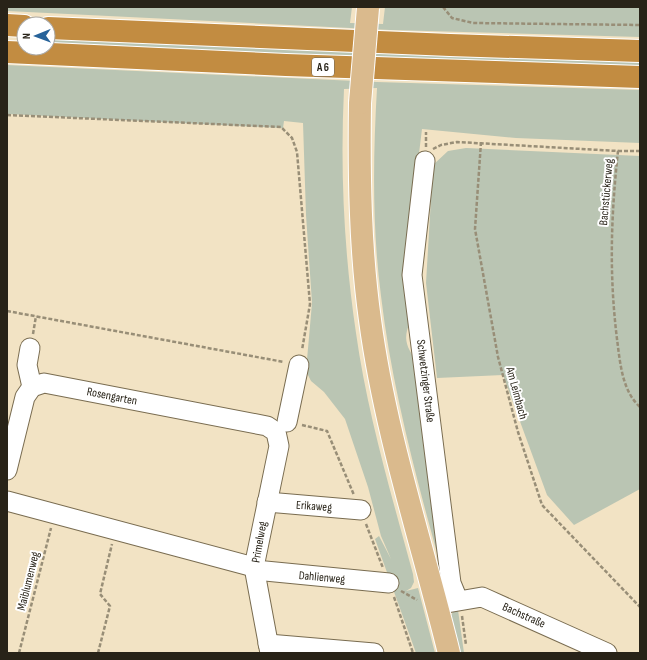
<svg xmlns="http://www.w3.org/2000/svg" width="647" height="660" viewBox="0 0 647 660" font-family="'Sofia Sans Condensed',sans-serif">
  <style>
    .green { fill: #bac5b3 }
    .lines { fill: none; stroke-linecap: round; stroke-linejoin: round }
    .minor-casing { stroke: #796c50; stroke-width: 21 }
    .major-casing { stroke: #fff; stroke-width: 24 }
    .highway-casing { stroke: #fff; stroke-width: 24 }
    .path { stroke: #988e77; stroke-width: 2.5; stroke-dasharray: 4 2; stroke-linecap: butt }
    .minor { stroke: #fff; stroke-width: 19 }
    .major { stroke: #daba8d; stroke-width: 22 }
    .highway { stroke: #c28c41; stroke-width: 22 }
    .major-bridge-casing { stroke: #fff; stroke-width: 24; stroke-linecap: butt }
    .major-bridge { stroke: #daba8d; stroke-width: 22 }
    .labels { text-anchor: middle; stroke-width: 4; stroke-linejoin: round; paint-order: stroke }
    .shield { fill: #fff; stroke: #68655d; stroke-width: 1 }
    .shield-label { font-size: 11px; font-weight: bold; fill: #282318 }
    .street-label { font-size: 12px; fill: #282318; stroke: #fff }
  </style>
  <rect width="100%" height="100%" fill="#f2e3c4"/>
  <g class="green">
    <polygon points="7,7 352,7 350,23 383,24 385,7 640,7 640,37 390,30 7,11"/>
    <polygon points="48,37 640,60 640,68 48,45"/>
    <path d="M7 65 377 82 640 90V143L516 138 422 129 417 170 411 320C401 341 408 347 418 365L442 571C417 481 392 389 381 296 372 227 373 157 377 88L344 89C340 171 344 252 356 333 367 412 392 497 413 574L414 582 411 588 406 591 418 588 435 653H416L375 539 379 536 391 559 381 536 368 487 345 419 324 392 311 381 306 371 312 303 306 215 303 123 284 121 283 128 7 114Z"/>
    <polygon points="466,148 640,156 640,489 574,525 547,495 503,375 437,378 426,283 433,165 448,151"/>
    <polygon points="458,610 464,653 457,653 450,617 453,612"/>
  </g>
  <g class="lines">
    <defs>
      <g id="minor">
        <polyline points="425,161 412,275 451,583 458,600"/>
        <polyline points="30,348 27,365 32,387"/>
        <polyline points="287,422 299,365"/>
        <polyline points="7,470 25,397 32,387 44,383 267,426 276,432 279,446 254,567 270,653"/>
        <polyline points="7,501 254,567"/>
        <polyline points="267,502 361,510"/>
        <polyline points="255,570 389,583"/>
        <polyline points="447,603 482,597 607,653"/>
        <polyline points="268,644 374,653"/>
      </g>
      <path id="major" d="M360 103C359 176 360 248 370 320 385 433 422 543 449 653"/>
      <g id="highway">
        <polyline points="7,25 24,26"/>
        <polyline points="48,28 450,45 640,51"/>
        <polyline points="7,52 286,65 640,77"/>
      </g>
    </defs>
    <use href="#minor" class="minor-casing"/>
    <use href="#major" class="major-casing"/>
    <use href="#highway" class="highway-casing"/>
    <g class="path">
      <polyline points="443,7 452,18 473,23 640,25"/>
      <polyline points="7,115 281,127 292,138 297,152 310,304 302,350"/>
      <polyline points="481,142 475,229 498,357 518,432 542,505 640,607"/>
      <polyline points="426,147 426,132"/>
      <path d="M433 149 441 145 457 142 618 151C611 216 609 274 617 339 620 362 622 391 640 407"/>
      <polyline points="618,151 640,151"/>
      <polyline points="7,311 284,362"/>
      <polyline points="33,334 36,316"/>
      <polyline points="302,425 327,431 354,495"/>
      <polyline points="366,524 383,568"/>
      <polyline points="401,591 417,600"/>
      <polyline points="394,597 413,653"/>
      <polyline points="462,616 466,645"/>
      <polyline points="19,653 51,528"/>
      <polyline points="98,653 110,606 100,594 112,544"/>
    </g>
    <use href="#minor" class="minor"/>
    <use href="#major" class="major"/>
    <use href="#highway" class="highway"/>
    <defs>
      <polyline id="major-bridge" points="360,103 368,8"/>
    </defs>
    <use href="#major-bridge" class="major-bridge-casing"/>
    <use href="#major-bridge" class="major-bridge"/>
  </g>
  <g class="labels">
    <rect class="shield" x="312" y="58" width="22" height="18" rx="3"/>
    <g class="shield-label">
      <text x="323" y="71">A 6</text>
    </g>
    <g class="street-label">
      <text transform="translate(606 192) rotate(-85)" y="4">Bachstückerweg</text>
      <text transform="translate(426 381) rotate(83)" y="4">Schwetzinger Straße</text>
      <text transform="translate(517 393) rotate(75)" y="4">Am Leimbach</text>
      <text transform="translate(112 396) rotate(11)" y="4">Rosengarten</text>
      <text transform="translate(314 506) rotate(4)" y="4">Erikaweg</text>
      <text transform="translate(259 542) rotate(-80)" y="4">Primelweg</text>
      <text transform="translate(322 577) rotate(5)" y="4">Dahlienweg</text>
      <text transform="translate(28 581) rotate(-76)" y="4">Maiblumenweg</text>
      <text transform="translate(524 615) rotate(24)" y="4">Bachstraße</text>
    </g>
  </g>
  <rect width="647" height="660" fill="none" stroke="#282318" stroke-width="16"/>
  <g transform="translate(36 36) rotate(269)"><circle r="19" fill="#ffffff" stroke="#a9a7a3"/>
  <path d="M0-3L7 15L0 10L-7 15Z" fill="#27639a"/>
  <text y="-6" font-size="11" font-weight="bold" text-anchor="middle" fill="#282318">N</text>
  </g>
</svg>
